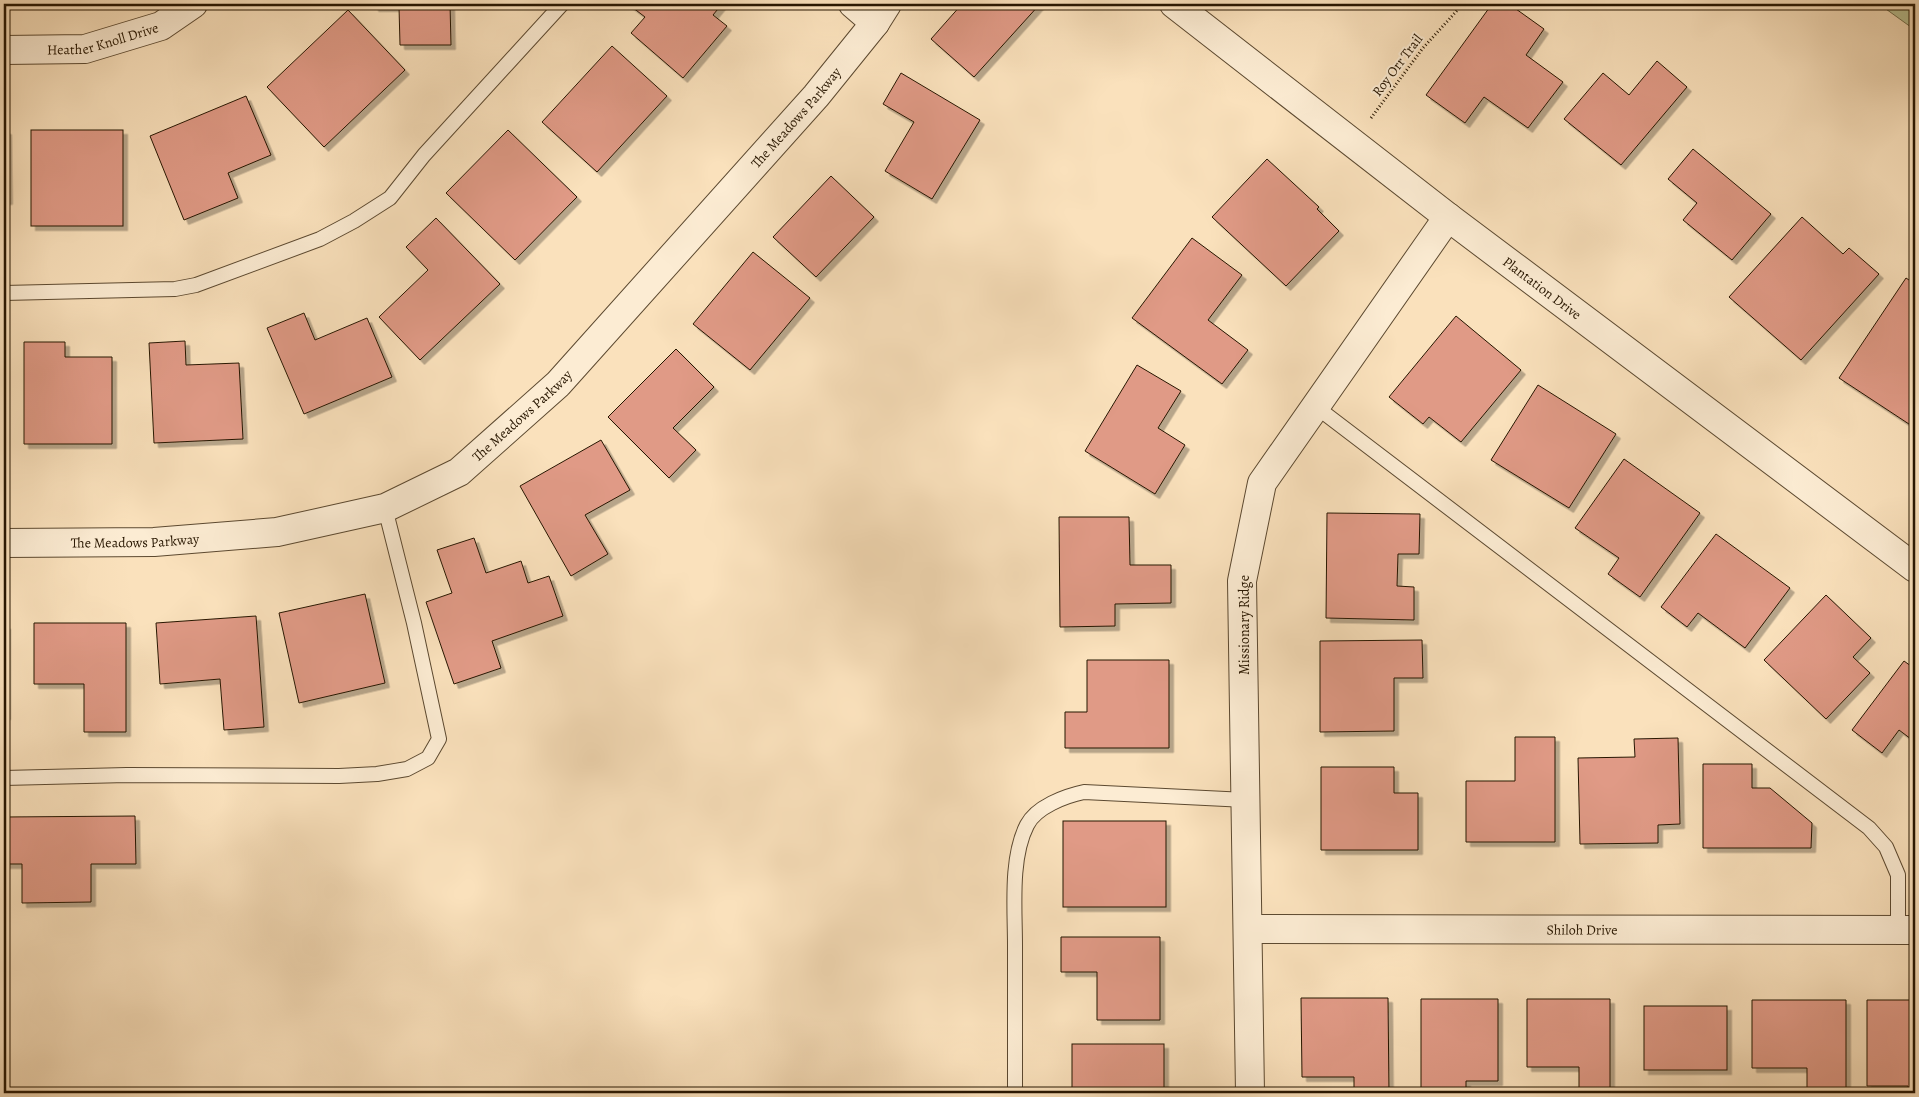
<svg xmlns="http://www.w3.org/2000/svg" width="1919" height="1097" viewBox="0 0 1919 1097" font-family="Alegreya,serif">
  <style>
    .green { fill: #bac394; stroke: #706c4a }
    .building { fill: #e09a86; stroke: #271601; filter: url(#shadow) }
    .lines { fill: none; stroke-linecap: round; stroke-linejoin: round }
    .service-casing { stroke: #5c4930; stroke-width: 16 }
    .minor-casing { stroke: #5c4930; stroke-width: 30 }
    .tertiary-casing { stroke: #5c4930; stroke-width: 30 }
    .path { stroke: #271601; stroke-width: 3; stroke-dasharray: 1 2.5; stroke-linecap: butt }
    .service { stroke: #fcecd3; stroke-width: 14 }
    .minor { stroke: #fcecd3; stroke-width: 28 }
    .tertiary { stroke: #fcecd3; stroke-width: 28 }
    .labels { text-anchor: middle; stroke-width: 4; stroke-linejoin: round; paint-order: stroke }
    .street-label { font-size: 14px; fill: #271601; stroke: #fcecd3 }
  </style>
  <defs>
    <filter id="shadow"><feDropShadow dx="4.5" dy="4.5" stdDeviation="0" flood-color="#0004"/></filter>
  </defs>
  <rect width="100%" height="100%" fill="#fae1bc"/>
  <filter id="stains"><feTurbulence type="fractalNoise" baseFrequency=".004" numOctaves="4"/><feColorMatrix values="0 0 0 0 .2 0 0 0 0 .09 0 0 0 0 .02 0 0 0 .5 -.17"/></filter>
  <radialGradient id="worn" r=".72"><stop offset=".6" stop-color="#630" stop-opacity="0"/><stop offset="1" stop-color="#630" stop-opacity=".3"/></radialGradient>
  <polygon class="green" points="1879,4 1915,4 1915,30"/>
  <g class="building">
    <polygon points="374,4 450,4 451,45 400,45 399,7 374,7"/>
    <polygon points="628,4 722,4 713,15 727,26 683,78 631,33 645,17"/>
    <polygon points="962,4 1040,4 974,77 931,39"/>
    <polygon points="1492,4 1509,4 1544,29 1526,55 1563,82 1528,128 1484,97 1465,123 1426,95"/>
    <polygon points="348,10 405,70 324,147 267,87"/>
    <polygon points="612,46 667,96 597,172 542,122"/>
    <polygon points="1657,61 1687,87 1621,165 1564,119 1603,73 1629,95"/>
    <polygon points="901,73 980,120 932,199 885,171 914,122 883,104"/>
    <polygon points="246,96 271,155 228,173 238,198 184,220 150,136"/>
    <polygon points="4,130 7,130 8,200 4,200"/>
    <rect x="31" y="130" width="92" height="96"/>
    <polygon points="508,130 577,197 515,260 446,193"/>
    <polygon points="1693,149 1771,214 1732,260 1683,220 1697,203 1668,179"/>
    <polygon points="1267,159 1319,207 1317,209 1339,231 1286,286 1212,217"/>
    <polygon points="831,176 874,217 816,277 773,237"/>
    <polygon points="1802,217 1843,254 1849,248 1879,274 1801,360 1729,297"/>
    <polygon points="436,218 500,284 420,360 379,317 428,270 406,247"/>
    <polygon points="1192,238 1242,275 1208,320 1248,350 1222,384 1132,318"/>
    <polygon points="753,252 810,298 750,370 693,324"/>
    <polygon points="1906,278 1915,284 1915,341 1910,348 1915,352 1915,428 1839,378"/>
    <polygon points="304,313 315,340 367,318 392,377 304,414 267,328"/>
    <polygon points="1456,316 1521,370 1461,442 1429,417 1423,424 1389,397"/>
    <polygon points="185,341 186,365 239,363 243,439 154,443 149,343"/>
    <polygon points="24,342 65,342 65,357 112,357 112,444 24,444"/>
    <polygon points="676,349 714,387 673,428 696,450 669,478 608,417"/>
    <polygon points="1137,365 1181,391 1158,428 1185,445 1155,494 1085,451"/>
    <polygon points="1538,385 1616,434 1569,508 1491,460"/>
    <polygon points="601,440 630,490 585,515 608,554 571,576 520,486"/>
    <polygon points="1624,459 1700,513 1640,597 1608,574 1619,558 1575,528"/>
    <polygon points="1327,513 1420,514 1419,554 1398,554 1397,586 1414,587 1414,620 1326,618"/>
    <polygon points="1059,517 1129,517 1130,565 1171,565 1171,603 1115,604 1115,626 1060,627"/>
    <polygon points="1716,534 1790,588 1745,648 1698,613 1687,627 1661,607"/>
    <polygon points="474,538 486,573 521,561 528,583 549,576 563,616 492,641 501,668 454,684 426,602 452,593 437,550"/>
    <polygon points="365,594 385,683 299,703 279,613"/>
    <polygon points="1826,595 1871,638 1853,657 1870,673 1826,719 1764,660"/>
    <polygon points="256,616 264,727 224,730 220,679 160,684 156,623"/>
    <polygon points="34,623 126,623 126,732 84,732 84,684 34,684"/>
    <rect x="4" y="625" width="2" height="90"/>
    <polygon points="1422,640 1423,678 1394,678 1394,731 1320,732 1320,641"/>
    <polygon points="1087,660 1169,660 1169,748 1065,748 1065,712 1087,712"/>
    <polygon points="1904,661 1915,669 1915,742 1899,730 1882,753 1852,730"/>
    <polygon points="1515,737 1555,737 1555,842 1466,842 1466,781 1515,781"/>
    <polygon points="1678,738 1680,824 1658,825 1658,843 1580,844 1578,758 1635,757 1634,739"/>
    <polygon points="1703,764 1752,764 1752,788 1770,788 1812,823 1811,848 1703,848"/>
    <polygon points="1321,767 1394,767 1394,793 1418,793 1418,850 1321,850"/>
    <polygon points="135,816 136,864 91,864 91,902 22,903 22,864 4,864 4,817"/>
    <rect x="1063" y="821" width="103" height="86"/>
    <polygon points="1061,937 1160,937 1160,1020 1097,1020 1097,972 1061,972"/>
    <polygon points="1301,998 1388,998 1389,1093 1354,1093 1354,1077 1302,1077"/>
    <polygon points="1421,999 1498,999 1498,1081 1466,1081 1466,1093 1421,1093"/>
    <polygon points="1527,999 1610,999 1610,1093 1579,1093 1579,1067 1527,1067"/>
    <polygon points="1752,1000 1846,1000 1846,1093 1807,1093 1807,1068 1752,1068"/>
    <polygon points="1867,1000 1915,1000 1915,1093 1908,1093 1908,1086 1867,1086"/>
    <rect x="1644" y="1006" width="83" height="64"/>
    <rect x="1072" y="1044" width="92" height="49"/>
  </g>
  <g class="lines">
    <defs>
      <g id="service">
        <polyline points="4,293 175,289 196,285 320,239 354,221 390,198 424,155 562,4"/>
        <polyline points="1315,406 1869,828 1886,847 1898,875 1898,930"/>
        <polyline points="4,778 127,775 339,776 377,774 407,769 428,758 439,739 414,623 385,508"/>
        <path d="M1015 1093C1015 1044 1015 995 1015 945 1015 909 1010 858 1027 825 1036 807 1065 796 1084 792L1246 800"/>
      </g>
      <g id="minor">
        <polyline points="853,4 875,23"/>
        <path id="s1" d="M1174 4 1448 217 1915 568"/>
        <path id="s2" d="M4 50 85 49 161 26 193 4"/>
        <path id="s3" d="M1248 929 1915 930"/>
        <polyline points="1250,1093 1242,581 1262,483 1448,217"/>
      </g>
      <g id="tertiary">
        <path id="s4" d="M4 543 154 542 277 532 385 508 459 472 558 384 816 96 875 23 887 4"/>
      </g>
    </defs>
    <use href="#service" class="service-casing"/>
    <use href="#minor" class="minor-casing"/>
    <use href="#tertiary" class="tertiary-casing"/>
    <polyline class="path" points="1371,118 1423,48 1463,4"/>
    <use href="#service" class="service"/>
    <use href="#minor" class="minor"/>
    <use href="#tertiary" class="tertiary"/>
  </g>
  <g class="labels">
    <g class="street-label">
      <text dy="5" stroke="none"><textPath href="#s2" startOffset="100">Heather Knoll Drive</textPath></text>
      <text transform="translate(1397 65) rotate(-53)" y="5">Roy Orr Trail</text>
      <text dy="5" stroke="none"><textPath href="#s4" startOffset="956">The Meadows Parkway</textPath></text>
      <text dy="5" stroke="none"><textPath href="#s1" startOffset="465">Plantation Drive</textPath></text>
      <text dy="5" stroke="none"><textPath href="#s4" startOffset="551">The Meadows Parkway</textPath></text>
      <text dy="5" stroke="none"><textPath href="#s4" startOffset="131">The Meadows Parkway</textPath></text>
      <text transform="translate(1244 625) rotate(-90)" y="5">Missionary Ridge</text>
      <text dy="5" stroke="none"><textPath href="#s3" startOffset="334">Shiloh Drive</textPath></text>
    </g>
  </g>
  <rect width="1919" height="1097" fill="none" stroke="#fae1bc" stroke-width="20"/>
  <rect x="5" y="5" width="1909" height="1087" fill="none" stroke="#271601" stroke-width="2.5"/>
  <rect x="10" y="10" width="1899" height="1077" fill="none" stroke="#271601"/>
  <rect width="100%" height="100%" filter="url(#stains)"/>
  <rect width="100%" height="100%" fill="url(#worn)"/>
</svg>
